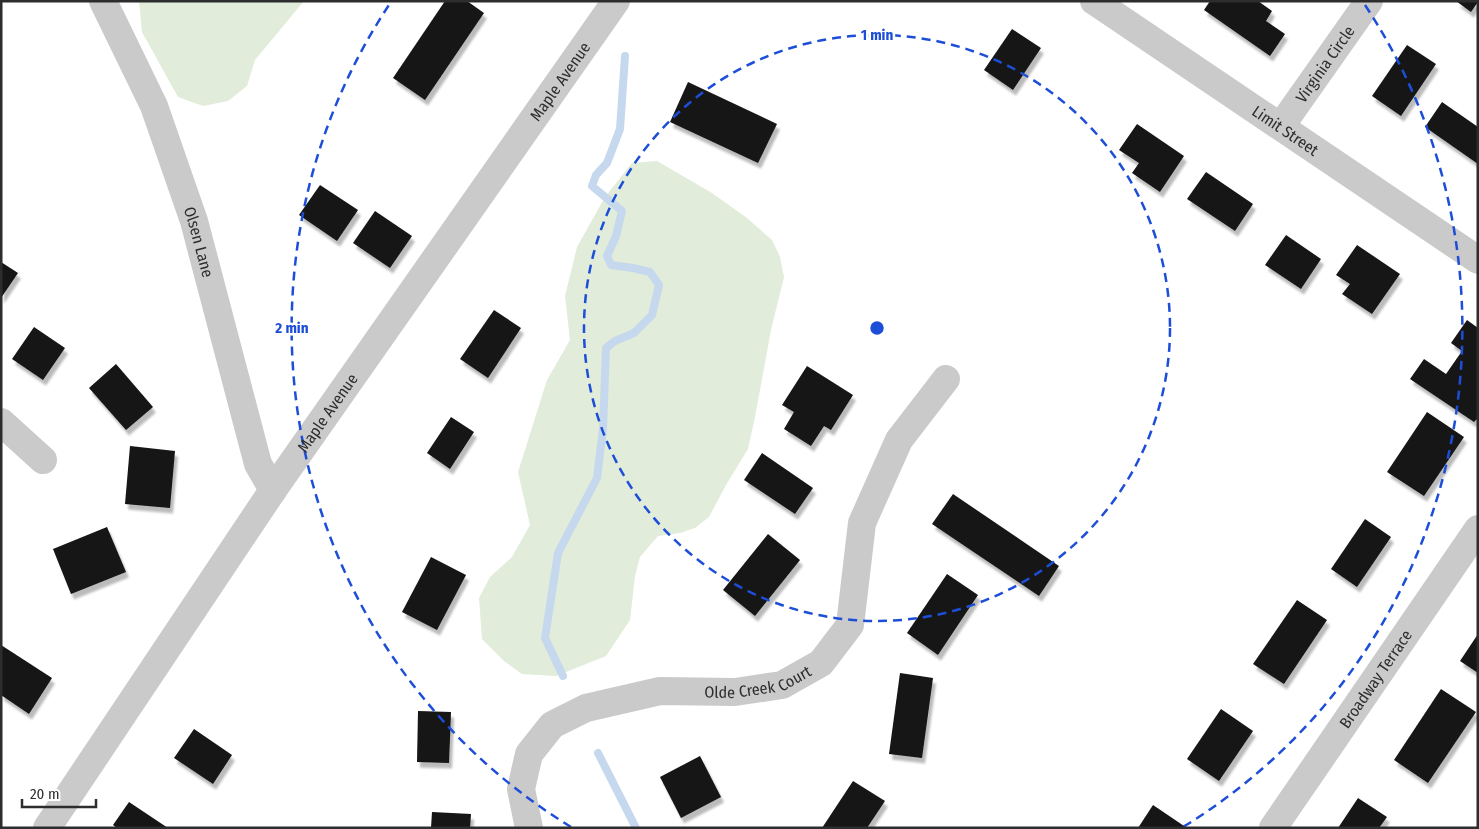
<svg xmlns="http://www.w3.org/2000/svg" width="1479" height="829" viewBox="0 0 1479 829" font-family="'Fira Sans Condensed',sans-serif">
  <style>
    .green { fill: #e1ecda }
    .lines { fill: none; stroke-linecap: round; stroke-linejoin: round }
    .stream { stroke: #c5d8ed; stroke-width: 8 }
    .building { fill: #141414; filter: url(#shadow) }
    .minor { stroke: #cacaca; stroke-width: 28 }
    .ring { fill: none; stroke: #1d4ed8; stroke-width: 2.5; stroke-dasharray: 9 6 }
    .labels { text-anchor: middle; stroke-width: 5; stroke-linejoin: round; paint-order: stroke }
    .street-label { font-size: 16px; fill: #2d2d2d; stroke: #fff }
    .centre { fill: #1d4ed8; stroke: #fff; stroke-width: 2.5 }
    .ring-label { font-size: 15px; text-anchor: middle; font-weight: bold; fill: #1d4ed8; stroke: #fff; stroke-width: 5; stroke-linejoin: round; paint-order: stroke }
  </style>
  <defs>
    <filter id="shadow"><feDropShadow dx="3" dy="5.5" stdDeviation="1" flood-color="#0004"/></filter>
  </defs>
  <rect width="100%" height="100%" fill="#fff"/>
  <g class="green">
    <polygon points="139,1 304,1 255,60 247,86 228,101 203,106 178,97 142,32"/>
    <polygon points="657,161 712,193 747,218 772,240 780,257 784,277 771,330 755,417 748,449 726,485 709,517 695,528 680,533 658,536 640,557 635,576 630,620 606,656 556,676 522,674 504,661 482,639 479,598 490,577 512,557 530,525 518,472 547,380 570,340 565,296 577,247 605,197 632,163"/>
  </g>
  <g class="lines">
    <g class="stream">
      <polyline points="563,676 545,638 558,553 597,478 603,429 606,348 615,341 634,333 652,315 659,285 650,272 633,268 611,265 607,256 616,236 622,211 592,186 596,175 607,163 620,129 625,56"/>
      <polyline points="598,753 636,828"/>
    </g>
  </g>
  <g class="building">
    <polygon points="445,1 467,1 484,13 425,100 393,78"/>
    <polygon points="1210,1 1258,1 1272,11 1266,21 1285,34 1270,56 1204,10"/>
    <polygon points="1456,1 1478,1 1478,2 1471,12"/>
    <polygon points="1012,29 1041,48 1013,90 984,70"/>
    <polygon points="1407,45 1436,64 1401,116 1372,96"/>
    <polygon points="688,82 777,124 758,163 670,122"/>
    <polygon points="1442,102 1478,127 1478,164 1425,127"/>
    <polygon points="1137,124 1184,156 1160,192 1132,173 1139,163 1119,150"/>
    <polygon points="1206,172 1253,204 1235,231 1187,199"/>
    <polygon points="320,185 358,210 337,241 299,215"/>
    <polygon points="375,211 412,236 390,268 353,243"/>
    <polygon points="1286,235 1321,259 1301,289 1265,265"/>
    <polygon points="1357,245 1400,274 1372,314 1342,294 1350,284 1336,275"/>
    <polygon points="1,262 18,273 1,298"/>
    <polygon points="494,310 521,328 488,378 460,359"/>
    <polygon points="1467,320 1478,328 1478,418 1474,422 1410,379 1424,359 1446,374 1462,351 1451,343"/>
    <polygon points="34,327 65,348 43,380 12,359"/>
    <polygon points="116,364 153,407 126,430 89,388"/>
    <polygon points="807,366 853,395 831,430 824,426 811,446 784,429 794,412 782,405"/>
    <polygon points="1427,412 1464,437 1424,496 1387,472"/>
    <polygon points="451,417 474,432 450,469 427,453"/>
    <polygon points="130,446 175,451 170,508 125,504"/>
    <polygon points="762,453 813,488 795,514 744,480"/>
    <polygon points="953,494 1059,566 1039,596 932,524"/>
    <polygon points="1365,519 1391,537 1357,587 1331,569"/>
    <polygon points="107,527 126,572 71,594 53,549"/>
    <polygon points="768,534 800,560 755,616 723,590"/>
    <polygon points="431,557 466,575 437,630 402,612"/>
    <polygon points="947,574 978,595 938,655 907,633"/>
    <polygon points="1297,600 1327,620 1284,684 1253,664"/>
    <polygon points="1478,634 1478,673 1460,661"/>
    <polygon points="1,645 52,678 29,714 1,695"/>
    <polygon points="900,673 933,678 922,758 889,754"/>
    <polygon points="1441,689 1476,712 1428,783 1394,760"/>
    <polygon points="1221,709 1253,731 1219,781 1187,759"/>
    <polygon points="418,711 451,712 449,763 417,762"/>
    <polygon points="194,729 232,755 213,784 174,758"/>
    <polygon points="700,756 721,797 681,818 660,777"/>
    <polygon points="853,781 885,801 867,828 822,828"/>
    <polygon points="1358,798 1387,817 1379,828 1338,828"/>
    <polygon points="129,802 168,828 117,828 113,825"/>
    <polygon points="1153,805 1187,828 1138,828"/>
    <polygon points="432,812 471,814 470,828 431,828"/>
  </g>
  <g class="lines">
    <g class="minor">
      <path id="s1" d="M103 1 154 106 194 221 258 464 273 490"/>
      <path id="s2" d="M1094 1 1478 260"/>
      <path id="s3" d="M1281 126 1369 1"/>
      <polyline points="1,422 43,460"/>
      <path id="s4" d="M47 828 273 490 616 1"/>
      <path id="s5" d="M529 828 521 789 529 754 552 725 586 708 660 691 735 692 782 685 821 663 850 625 862 523 899 440 946 379"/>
      <path id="s6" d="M1273 828 1478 529"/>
    </g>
  </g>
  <g class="ring">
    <circle cx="877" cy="328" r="293"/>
    <path d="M571 827A585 585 0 0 1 389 5M1365 5A585 585 0 0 1 1183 827"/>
  </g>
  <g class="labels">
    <g class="street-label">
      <text dy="6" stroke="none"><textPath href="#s3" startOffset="76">Virginia Circle</textPath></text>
      <text dy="6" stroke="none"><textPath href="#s4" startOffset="906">Maple Avenue</textPath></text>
      <text dy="6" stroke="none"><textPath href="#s2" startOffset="231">Limit Street</textPath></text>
      <text dy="6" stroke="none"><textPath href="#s1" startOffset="260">Olsen Lane</textPath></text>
      <text dy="6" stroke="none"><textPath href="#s4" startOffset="501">Maple Avenue</textPath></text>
      <text dy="6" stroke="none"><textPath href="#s5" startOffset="326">Olde Creek Court</textPath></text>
      <text dy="6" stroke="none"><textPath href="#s6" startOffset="181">Broadway Terrace</textPath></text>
    </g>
  </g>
  <circle cx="877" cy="328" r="8" class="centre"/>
  <g class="ring-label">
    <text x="877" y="40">1 min</text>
    <text x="292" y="333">2 min</text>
  </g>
  <rect width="1479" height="829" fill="none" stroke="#2d2d2d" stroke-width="5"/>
  <path d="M22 799v8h74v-8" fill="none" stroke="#2d2d2d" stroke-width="2.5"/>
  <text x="30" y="799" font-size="15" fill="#2d2d2d" stroke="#ffffff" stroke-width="4" paint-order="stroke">20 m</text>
</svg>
